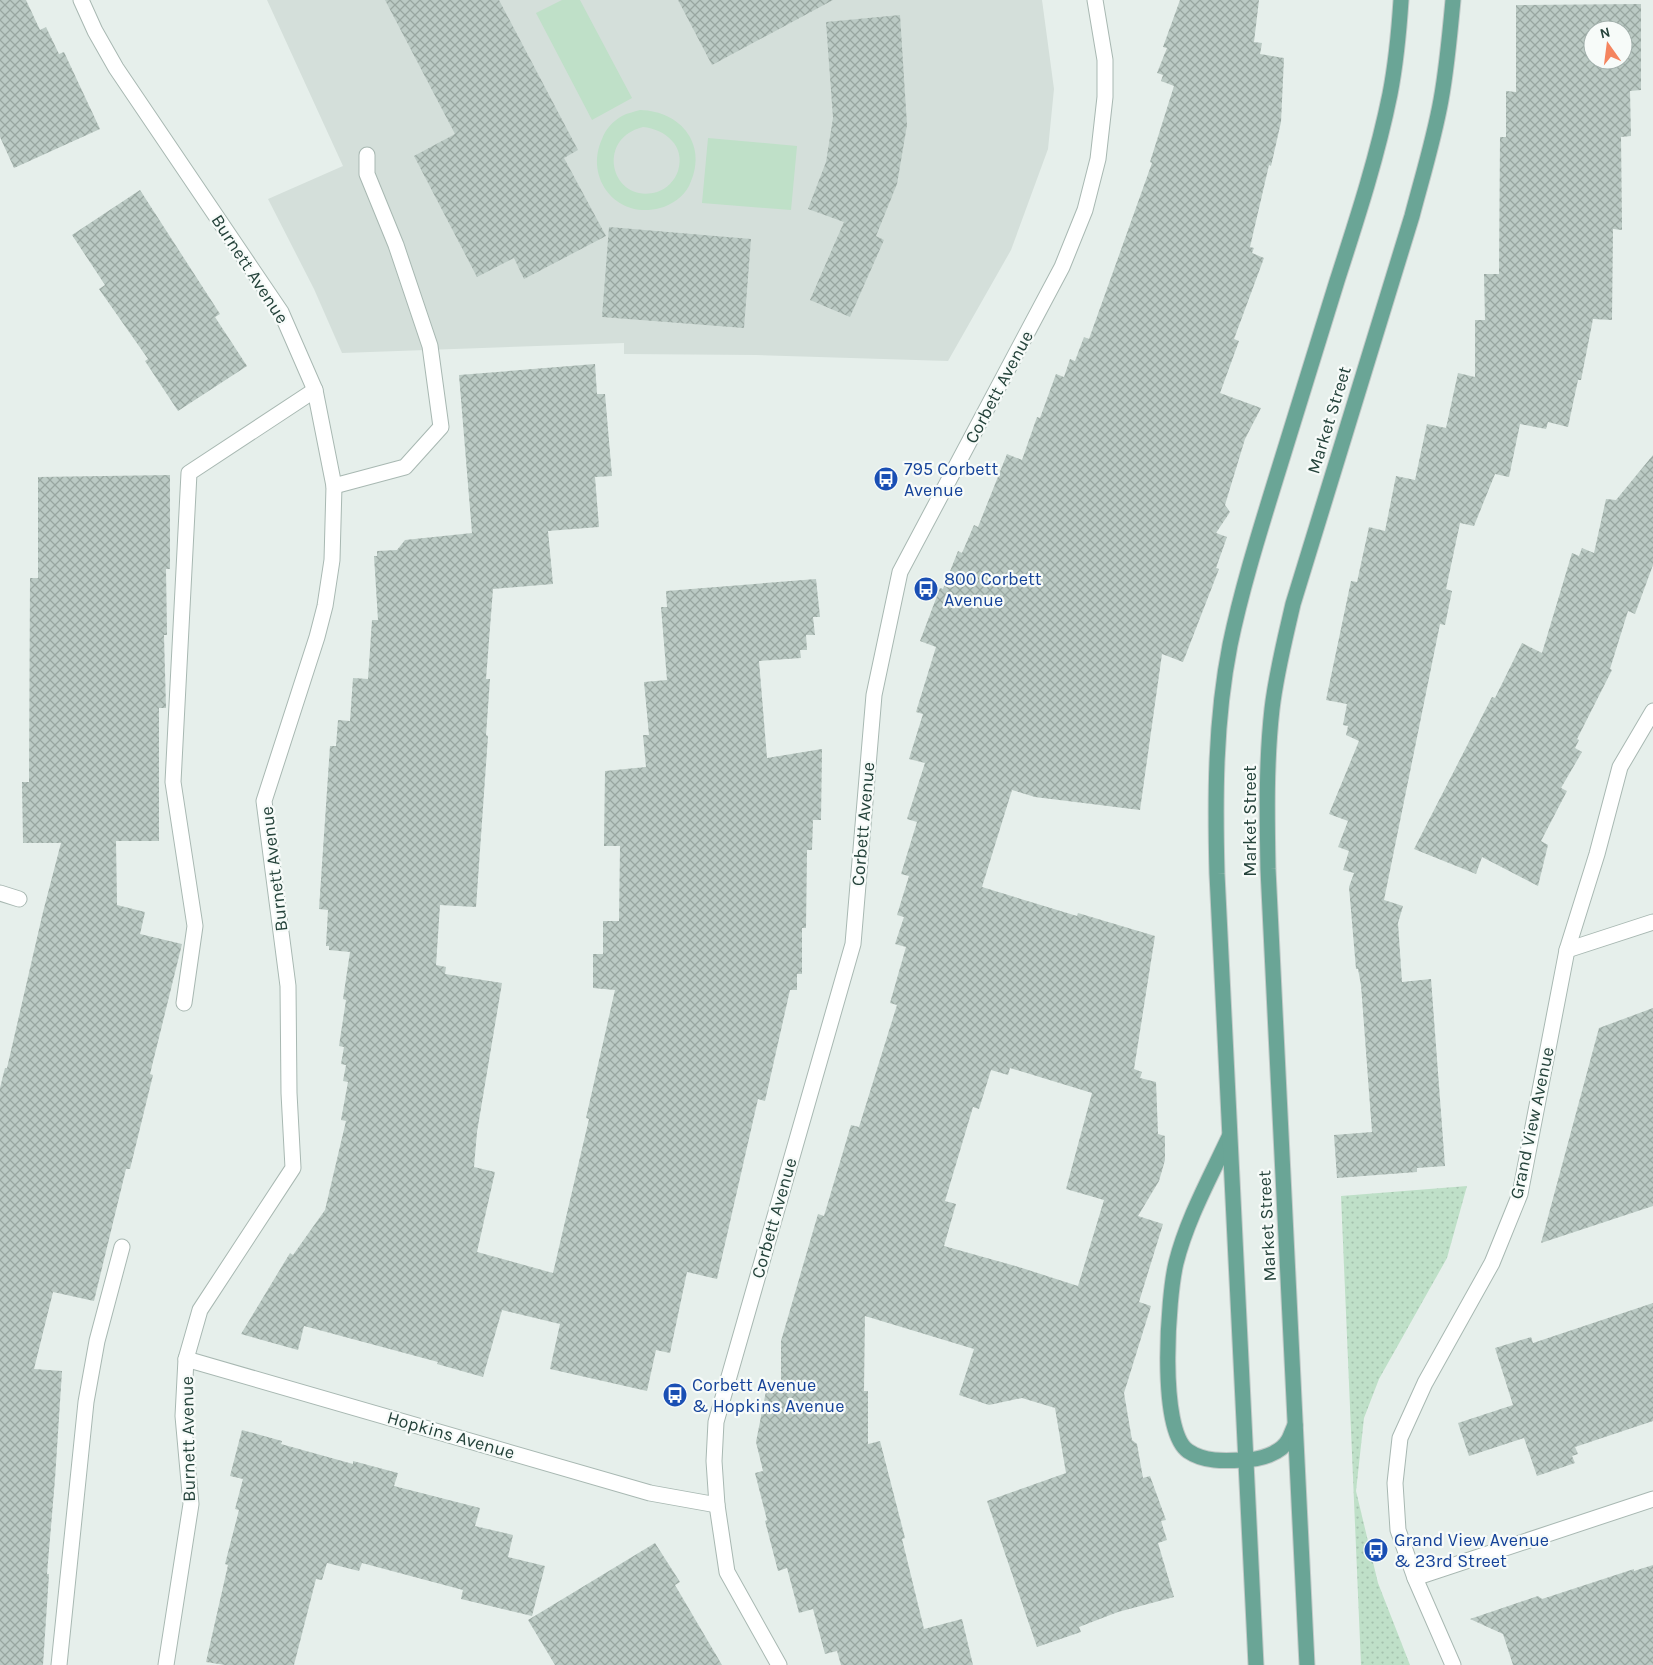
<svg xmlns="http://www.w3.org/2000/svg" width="1653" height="1665" viewBox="0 0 1653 1665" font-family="Karla,sans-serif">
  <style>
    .built { fill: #d4dfda }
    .grass { fill: url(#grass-dots) }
    .pitch { fill: #bfe0c8; fill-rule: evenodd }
    .building { fill: url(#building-cross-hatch); fill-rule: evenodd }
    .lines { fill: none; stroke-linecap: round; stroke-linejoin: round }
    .minor-casing { stroke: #a8b8b2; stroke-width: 17 }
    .major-casing { stroke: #c2cac8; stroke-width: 17 }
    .minor { stroke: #fff; stroke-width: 15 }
    .major { stroke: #6aa596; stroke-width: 15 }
    .labels { text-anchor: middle; stroke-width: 4.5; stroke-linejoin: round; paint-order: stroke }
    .street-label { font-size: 18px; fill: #24423a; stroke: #f7fbf9 }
    .transit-label { font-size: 18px; fill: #164399; stroke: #f7fbf9; text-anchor: start }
  </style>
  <defs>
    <pattern id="grass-dots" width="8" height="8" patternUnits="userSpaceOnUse" patternTransform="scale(1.25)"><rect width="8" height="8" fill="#bfe0c8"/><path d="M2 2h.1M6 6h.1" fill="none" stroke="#a4c1ad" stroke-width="1.8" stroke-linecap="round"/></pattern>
    <pattern id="building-cross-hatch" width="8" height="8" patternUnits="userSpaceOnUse" patternTransform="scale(1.25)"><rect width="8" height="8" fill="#bbcac4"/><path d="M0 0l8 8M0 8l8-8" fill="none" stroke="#98a6a0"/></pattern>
  </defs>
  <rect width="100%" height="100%" fill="#e6efeb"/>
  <polygon class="built" points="267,0 1042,0 1054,89 1048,149 1011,250 948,361 756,355 624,354 624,343 342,353 314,289 268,199 343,166"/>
  <polygon class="grass" points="1467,1186 1447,1258 1379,1379 1364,1418 1356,1491 1378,1583 1410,1665 1361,1665 1341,1196"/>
  <g class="pitch">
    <polygon points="562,0 580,0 632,98 592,120 536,13"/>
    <path d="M640 110C682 111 709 146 689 186 683 197 672 205 660 208 617 220 584 178 602 139 605 130 613 121 622 116 627 113 634 112 640 110ZM643 127C665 129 686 146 678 171 675 180 667 189 657 192 612 205 594 139 643 127Z"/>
    <polygon points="708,138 797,146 791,210 702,203"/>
  </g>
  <g class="building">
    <polygon points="0,0 26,0 40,30 46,27 59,54 64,52 100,129 14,168 0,137"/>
    <polygon points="385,0 499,0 578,150 564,158 606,236 524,279 514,258 477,277 414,156 455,134"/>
    <polygon points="678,0 833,0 712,65"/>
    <path d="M1180 0H1259L1254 42 1262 43 1260 54 1284 58 1281 122 1271 166 1269 165 1250 247 1254 248 1252 253 1264 258 1234 339 1239 341 1220 393 1261 408 1245 439 1225 505 1230 512 1216 533 1227 537 1216 568 1219 569 1183 662 1162 654 1140 810 1035 797 1012 790 982 887 1077 916 1078 913 1155 936 1134 1069 1142 1072 1140 1078 1156 1082 1158 1134 1165 1136V1160L1159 1181 1138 1216 1163 1224 1139 1302 1151 1306 1124 1393 1132 1440 1137 1444 1143 1478 1150 1476 1166 1520 1161 1521 1167 1540 1158 1543 1174 1597 1118 1612 1079 1627 1081 1632 1037 1647 987 1501 1066 1473 1055 1408 1022 1398 989 1405 959 1395 974 1349 865 1316 864 1391H868V1444L880 1441 905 1538 902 1539 924 1629 962 1619 973 1665H841L837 1651 825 1654 813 1609 799 1613 787 1568 778 1571 765 1521 767 1520 755 1473 763 1471 756 1442 766 1391H781V1341L818 1214 824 1216 851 1125 859 1127 897 1005 890 1003 906 947 895 944 904 917 897 915 909 876 901 874 917 822 907 819 925 763 909 759 923 714 916 712 936 647 920 641 940 588 943 589 958 551 962 553 974 525 978 527 1007 454 1022 460 1037 417 1040 418 1056 374 1064 377 1070 359 1075 361 1084 337 1089 339 1152 163 1150 162 1174 86 1161 81 1163 75 1157 73 1167 48 1163 47ZM1010 1068 1092 1093 1066 1189 1104 1200 1078 1286 1022 1268 944 1246 956 1204 945 1201 973 1107 979 1109 991 1070 1008 1075Z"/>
    <path d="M1641 4V90L1630 91 1631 136 1621 137 1622 226V230L1613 229 1612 320 1593 319 1581 380H1578L1568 427 1548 422 1546 429 1520 424 1509 477 1495 474 1474 526 1460 523 1446 589 1452 591 1445 625 1440 624 1384 900 1403 906 1398 923 1402 982 1431 979 1445 1166 1417 1168V1172L1337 1178 1334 1135 1372 1132 1361 985 1358 969H1356L1349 887 1354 873 1343 870 1349 851 1338 847 1348 821 1329 814 1359 741 1346 735 1348 726 1343 725 1347 704 1326 700 1351 581 1357 582 1369 527 1385 531 1396 476 1415 480 1427 424 1446 428 1458 373 1475 377V320H1485L1484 274H1499L1500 137H1506V91L1516 92V5ZM1593 30H1623V60H1593Z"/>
    <polygon points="900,15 907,125 897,184 876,236 884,240 850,317 810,300 844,222 808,209 826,162 833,118 826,22"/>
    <polygon points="140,190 220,314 215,317 247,366 178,411 145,361 148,359 99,289 105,285 72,235"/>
    <polygon points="609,227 751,239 744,328 602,317"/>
    <polygon points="595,364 597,394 605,394 612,476 595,477 599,527 548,531 553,584 493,589 486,679 490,679 486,735 488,736 476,907 440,905 436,965 446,967 445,974 502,983 477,1132 474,1167 495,1172 477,1252 553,1273 589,1119 586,1118 615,990 593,988 593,954 603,954 603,921 619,921 620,846 604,846 605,771 646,767 643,735 649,735 644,682 667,680 661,607 667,607 666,591 816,579 820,617 813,617 815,635 806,635 807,650 800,650 801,658 759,661 767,758 822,749 821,820 813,820 812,850 807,850 806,928 802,928 802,974 797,974 797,990 790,990 765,1101 758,1099 717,1279 687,1272 670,1353 656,1350 647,1391 550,1369 560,1324 502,1310 483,1377 437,1364 438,1362 304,1326 298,1350 241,1334 290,1253 293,1255 325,1210 346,1121 341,1120 348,1082 343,1081 346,1065 341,1064 344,1047 339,1046 346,1000 343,999 350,952 329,950 329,946 326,946 328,910 319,909 330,746 336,746 338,720 350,721 353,678 368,679 372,620 378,620 374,556 377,556 377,551 397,550 405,540 472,533 459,375"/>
    <polygon points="1653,455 1653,565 1635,614 1628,611 1610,669 1612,670 1577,739 1579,740 1575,748 1582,752 1561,788 1567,791 1541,841 1548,845 1538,886 1482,857 1476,874 1414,849 1492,697 1495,698 1522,643 1542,653 1572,553 1579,556 1582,548 1594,553 1606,499 1616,500"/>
    <polygon points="170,475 170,569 166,569 167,635 164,635 166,708 159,708 159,841 116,841 117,905 145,912 140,934 182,944 150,1074 153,1075 130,1169 126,1169 94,1301 53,1292 34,1369 62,1371 55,1479 47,1574 49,1574 43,1665 0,1665 0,1088 5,1068 7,1068 43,912 61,843 23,843 22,782 29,782 30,578 38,578 38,477"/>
    <polygon points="1653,1008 1653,1206 1541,1243 1599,1028"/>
    <polygon points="1653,1303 1653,1421 1575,1447 1578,1454 1572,1456 1575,1463 1537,1476 1524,1438 1469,1456 1458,1423 1513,1405 1495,1348 1531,1337 1533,1343"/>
    <polygon points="242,1430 282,1441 281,1444 353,1464 353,1461 398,1473 394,1486 480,1508 475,1526 513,1535 508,1557 545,1566 532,1616 461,1599 463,1590 362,1563 359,1571 327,1563 322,1580 316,1579 294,1665 225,1665 206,1662 228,1565 225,1564 239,1510 235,1509 243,1479 230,1476"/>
    <polygon points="655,1543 680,1582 675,1585 722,1665 555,1665 528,1620"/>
    <polygon points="1653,1565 1653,1665 1513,1665 1503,1634 1470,1619 1538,1596 1542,1599 1634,1569 1634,1571"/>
  </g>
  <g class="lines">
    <defs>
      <g id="minor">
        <polyline points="81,0 95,31 116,68 281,312 315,390 334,486 332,560 325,606 317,637 264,801 288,986 289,1093 293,1168 200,1310 186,1359 183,1416 191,1504 166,1665"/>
        <polyline points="334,486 405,467 441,427 430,346 396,245 367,174 367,155"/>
        <polyline points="0,893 19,899"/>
        <polyline points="1567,950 1653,922"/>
        <polyline points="184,1003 195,926 173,782 189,473 315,390"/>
        <polyline points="186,1359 650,1493 717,1505"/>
        <polyline points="1415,1578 1653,1499"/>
        <polyline points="59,1665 86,1402 97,1341 122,1247"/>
        <polyline points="779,1665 727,1572 717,1505 714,1461 716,1422 853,944 874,695 900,572 1062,267 1085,210 1098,159 1105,97 1105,60 1095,0"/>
        <polyline points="1453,1665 1415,1578 1398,1530 1395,1483 1400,1438 1425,1383 1492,1263 1520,1194 1567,950 1597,854 1620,767 1653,711"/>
      </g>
      <g id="major">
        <path d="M1229 1137C1210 1178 1187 1219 1176 1263 1168 1296 1158 1430 1188 1451 1204 1462 1224 1461 1243 1460 1259 1460 1281 1454 1289 1439 1291 1435 1293 1429 1295 1425"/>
        <path d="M1256 1665 1217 874C1215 797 1215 721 1230 645 1241 592 1257 540 1273 488 1295 419 1316 350 1337 281 1357 219 1377 158 1390 94 1396 63 1399 31 1401 0"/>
        <path d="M1307 1665 1268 869C1267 816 1266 763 1272 709 1276 674 1285 639 1293 604L1412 216C1422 178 1434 139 1441 100 1447 67 1450 33 1453 0"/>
      </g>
    </defs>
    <use href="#minor" class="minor-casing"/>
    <use href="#major" class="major-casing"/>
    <use href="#minor" class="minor"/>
    <use href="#major" class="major"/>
  </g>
  <defs>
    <symbol id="bus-disc" viewBox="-11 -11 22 22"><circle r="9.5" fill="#1a4fb4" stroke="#f7fbf9"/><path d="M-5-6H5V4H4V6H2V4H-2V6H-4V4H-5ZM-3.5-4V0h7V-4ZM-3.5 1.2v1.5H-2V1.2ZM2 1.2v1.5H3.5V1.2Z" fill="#fff"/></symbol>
  </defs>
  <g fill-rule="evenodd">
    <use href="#bus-disc" x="872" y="465" width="28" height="28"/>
    <use href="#bus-disc" x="912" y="575" width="28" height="28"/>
    <use href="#bus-disc" x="661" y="1381" width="28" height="28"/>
    <use href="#bus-disc" x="1362" y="1536" width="28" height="28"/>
  </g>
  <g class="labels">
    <g class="street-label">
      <text transform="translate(250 269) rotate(57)" y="6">Burnett Avenue</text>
      <text transform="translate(999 387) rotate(-62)" y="6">Corbett Avenue</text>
      <text transform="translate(1329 420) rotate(-73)" y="6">Market Street</text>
      <text transform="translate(1250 821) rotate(-90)" y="6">Market Street</text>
      <text transform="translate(863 824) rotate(-85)" y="6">Corbett Avenue</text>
      <text transform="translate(274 869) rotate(-97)" y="6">Burnett Avenue</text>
      <text transform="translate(1532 1123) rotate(-78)" y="6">Grand View Avenue</text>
      <text transform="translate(774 1218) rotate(-74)" y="6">Corbett Avenue</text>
      <text transform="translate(1267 1226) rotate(-93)" y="6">Market Street</text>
      <text transform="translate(451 1435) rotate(16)" y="6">Hopkins Avenue</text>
      <text transform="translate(188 1439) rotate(-91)" y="6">Burnett Avenue</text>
    </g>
    <g class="transit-label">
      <text x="904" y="475">795 Corbett<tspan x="904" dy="21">Avenue</tspan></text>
      <text x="944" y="585">800 Corbett<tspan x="944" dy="21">Avenue</tspan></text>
      <text x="692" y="1391">Corbett Avenue<tspan x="692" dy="21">&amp; Hopkins Avenue</tspan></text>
      <text x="1394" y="1546">Grand View Avenue<tspan x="1394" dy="21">&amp; 23rd Street</tspan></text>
    </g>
  </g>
  <g transform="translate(1608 45) rotate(346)"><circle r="24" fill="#f7fbf9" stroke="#a3b1ad"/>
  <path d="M0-4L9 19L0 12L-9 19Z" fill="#f4845f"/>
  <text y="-8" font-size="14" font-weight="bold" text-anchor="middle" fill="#24423a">N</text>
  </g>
</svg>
